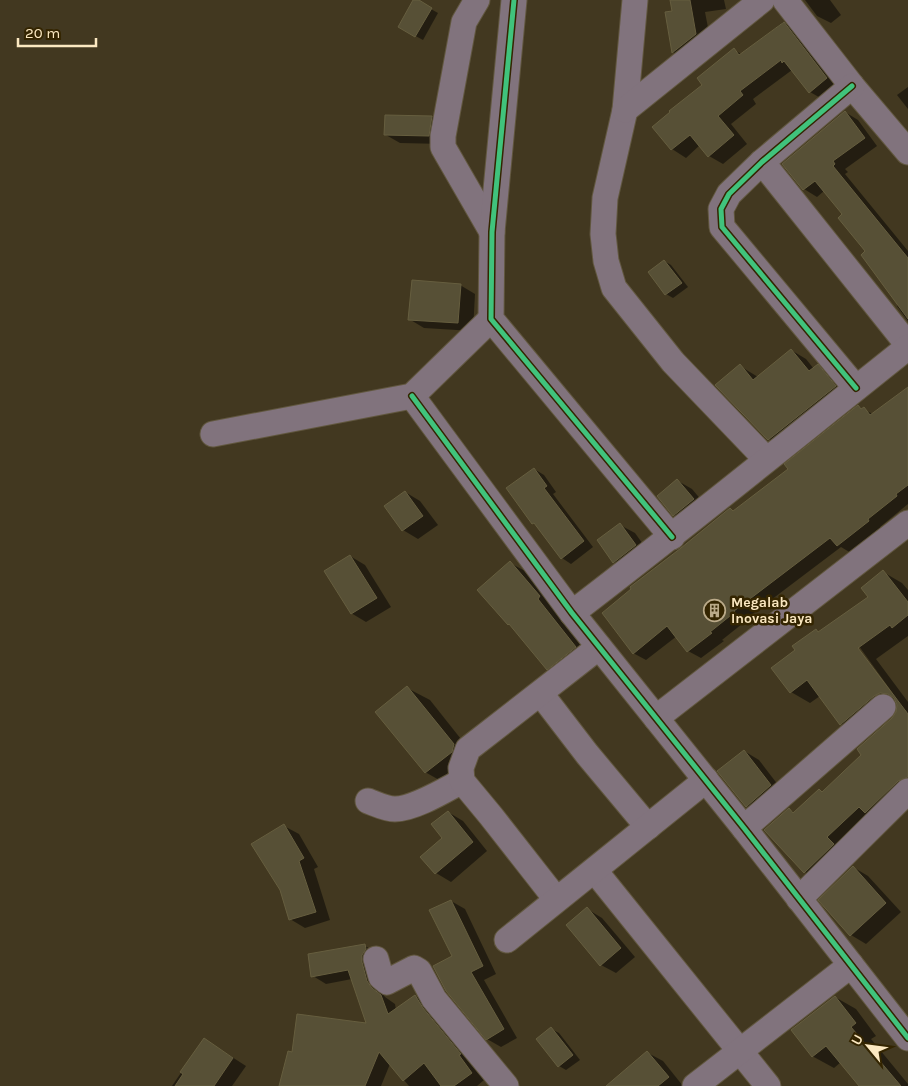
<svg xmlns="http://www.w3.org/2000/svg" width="908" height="1086" viewBox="0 0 908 1086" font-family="Karla,sans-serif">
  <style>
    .shadow { fill: #0007; fill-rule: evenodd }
    .building { fill: #575036; stroke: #665e3f }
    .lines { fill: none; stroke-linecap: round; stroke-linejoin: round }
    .minor-casing { stroke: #61573f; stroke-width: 27 }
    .minor { stroke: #81737d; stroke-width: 25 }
    .cycleway-casing { stroke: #342501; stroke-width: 8 }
    .cycleway { stroke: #40c37c; stroke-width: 5 }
    .labels { text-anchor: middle; stroke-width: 5; stroke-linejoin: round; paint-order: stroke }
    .poi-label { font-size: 14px; font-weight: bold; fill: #fbe8c1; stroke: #342501; text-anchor: start }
  </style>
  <rect width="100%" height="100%" fill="#423820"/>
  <g class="shadow">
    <polygon points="415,0 438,13 423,40 399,27"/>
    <polygon points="672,0 724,0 726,9 705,12 711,43 688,60 673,52 674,12"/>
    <polygon points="805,0 830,0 841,15 831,23 817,16"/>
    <polygon points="783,22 797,31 841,86 824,100 810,92 792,70 753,99 756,104 731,124 747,144 723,164 709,156 700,145 686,158 672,149 654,128 704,85 734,50 743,55"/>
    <polygon points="908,87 908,109 897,95"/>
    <polygon points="845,112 858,120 877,146 845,169 848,172 845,174 908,251 908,321 897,306 898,305 844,215 824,191 817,197 804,189"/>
    <polygon points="432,117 447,126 443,144 400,143 386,135"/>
    <polygon points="664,261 671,265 688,287 673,298 666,294"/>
    <polygon points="460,285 475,294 473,331 424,328 409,319"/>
    <polygon points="791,350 806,359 814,369 818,366 833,374 850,395 784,448 769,439 717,385 740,366 758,377"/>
    <polygon points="908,389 908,504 880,527 882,529 851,553 841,547 746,619 747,620 722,640 724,641 701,658 688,651 677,636 646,660 633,653 682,549 730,509 734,511 790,469 858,407 873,414"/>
    <polygon points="534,469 544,475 556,492 553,494 593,547 571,564 562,558 538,526 533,523 508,488"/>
    <polygon points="678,481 692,489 708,508 689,524 674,515"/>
    <polygon points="405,492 420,501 438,525 418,539 403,530"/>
    <polygon points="620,525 635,533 650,554 629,571 614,562 598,540"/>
    <polygon points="350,556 365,565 391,607 366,622 351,613"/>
    <polygon points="510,563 525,571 551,601 551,606 590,656 562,677 547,669 514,627 509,624"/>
    <path d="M883 572 902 583 908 590V636L876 659 908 702V800L824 883 805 872 766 830 789 810 795 813 823 793 863 755 894 718 898 712V704L892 706 859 735 841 724 820 696 810 703 791 692 773 668 797 651 816 630 820 633 870 597ZM856 642 897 699H894L854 643Z"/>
    <polygon points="407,688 430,700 476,758 448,785 425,772"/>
    <polygon points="744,751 759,760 785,794 762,815 747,806"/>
    <polygon points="448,812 463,821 487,851 451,882 436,873 422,857 444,839"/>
    <polygon points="284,826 299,834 318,867 314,869 330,920 305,928 290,919"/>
    <polygon points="853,867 868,876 901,912 866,944 851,935"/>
    <polygon points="451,901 465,909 496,974 484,980 517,1038 501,1047 487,1039"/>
    <polygon points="587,909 602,918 635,957 616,973 601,965"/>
    <polygon points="365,946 378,953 380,990 385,997 395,1004 396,1010 415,996 429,1004 484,1080 477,1086 409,1086 390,1064 381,1086 280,1086 293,1053 368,1025 352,979 326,984 313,976"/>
    <polygon points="835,997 856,1009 876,1036 871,1039 908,1084 908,1086 860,1086 841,1062 834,1068 812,1056"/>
    <polygon points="551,1029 559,1033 580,1060 566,1070 559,1066"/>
    <polygon points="204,1039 246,1066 232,1086 172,1086"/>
    <polygon points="648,1053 663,1061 683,1086 608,1086"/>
  </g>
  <g class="building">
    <polygon points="413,0 419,0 432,8 415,37 398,27"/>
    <polygon points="670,0 690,0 696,34 672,53 665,12 672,11"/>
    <polygon points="784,22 827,78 809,93 784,61 782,63 781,60 740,91 743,95 718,116 734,135 708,157 690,135 671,150 652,127 670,112 669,111 702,85 697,78 734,48 739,55"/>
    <polygon points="845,111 865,138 833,161 835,164 833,166 908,258 908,319 861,255 865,251 838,218 842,214 815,181 803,190 782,164"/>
    <polygon points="385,115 432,116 429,136 384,135"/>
    <polygon points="664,260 682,283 665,295 648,272"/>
    <polygon points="412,280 461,284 458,323 408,320"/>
    <polygon points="791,349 809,371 818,364 836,386 768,440 715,385 740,364 753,380"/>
    <polygon points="908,387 908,485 896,494 897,496 868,519 869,521 837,546 830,538 734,611 735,612 710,632 712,633 687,652 667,626 633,654 602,613 631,589 630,587 681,548 730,508 733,511 788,469 784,464 858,405 861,409 864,407 870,415"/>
    <polygon points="534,468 547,486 544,488 584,541 561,559 534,523 532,524 506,488"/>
    <polygon points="677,479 694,499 673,516 657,496"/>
    <polygon points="405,491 423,516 402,531 384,506"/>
    <polygon points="620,523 636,545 613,563 597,540"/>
    <polygon points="350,555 377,598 351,614 324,571"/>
    <polygon points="510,561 540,596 538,599 576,647 547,670 509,624 508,625 477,590"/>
    <polygon points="883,570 908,602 908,615 892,628 890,625 858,648 908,714 908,777 898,781 865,813 859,807 827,837 834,844 804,873 764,830 789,808 793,813 819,789 822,792 861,755 857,749 892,718 896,712 897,705 894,698 888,694 880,693 874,696 840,725 807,680 790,693 771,668 795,650 792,646 816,629 818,632 868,597 861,588"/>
    <polygon points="407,686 454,744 452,752 425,773 375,712"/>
    <polygon points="744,750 771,785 746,807 717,771"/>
    <polygon points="448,811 473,842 435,874 420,857 442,838 431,824"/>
    <polygon points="284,824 304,858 299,861 316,912 289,920 280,890 251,844"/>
    <polygon points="853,866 886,903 850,936 818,900"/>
    <polygon points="451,900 483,966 471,972 504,1029 486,1040 446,991 433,966 452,956 429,910"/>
    <polygon points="587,907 621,948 600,966 566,925"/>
    <polygon points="365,944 366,949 362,955 362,962 367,981 372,988 381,995 388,1014 415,995 423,1008 461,1054 459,1055 472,1073 454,1086 441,1086 424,1063 403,1081 379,1052 365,1086 279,1086 288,1051 292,1052 297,1014 366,1023 348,970 311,977 308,954"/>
    <polygon points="835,996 856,1023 851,1027 901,1086 859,1086 826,1046 812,1057 791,1030"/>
    <polygon points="551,1027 573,1055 558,1067 536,1039"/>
    <polygon points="204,1038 233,1058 214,1086 175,1086 183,1074 180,1072"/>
    <polygon points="647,1051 669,1077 658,1086 606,1086"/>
  </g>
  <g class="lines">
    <defs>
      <g id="minor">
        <polyline points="477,0 464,22 443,136 443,147 447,154 492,232"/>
        <polyline points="514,0 492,232 491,319 672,537"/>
        <polyline points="635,0 625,110 605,198 603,234 606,261 614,288 673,362 766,459"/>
        <polyline points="785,0 852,86 908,152"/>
        <polyline points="852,86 762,162 729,194 721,209 722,227 856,388"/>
        <polyline points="625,110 762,0"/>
        <polyline points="762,162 908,345"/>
        <polyline points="412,396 572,613 744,828 908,1038"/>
        <polyline points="213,434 412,396 491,319"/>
        <path d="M572 613C685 527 796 436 908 347"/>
        <polyline points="541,694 587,754 648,827"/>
        <polyline points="656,718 908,523"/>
        <path d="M368 801C376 804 386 809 395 809 414 809 445 790 462 781"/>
        <polyline points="744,828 883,707"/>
        <polyline points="595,871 768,1086"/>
        <polyline points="556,899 491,816 462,781 461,768 468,749 599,647"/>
        <polyline points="799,899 908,791"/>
        <polyline points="507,940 706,780"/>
        <polyline points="376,959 381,977 387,982 414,968 419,971 434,999 506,1086"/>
        <polyline points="695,1086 851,965"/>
      </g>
    </defs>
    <use href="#minor" class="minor-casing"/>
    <use href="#minor" class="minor"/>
    <defs>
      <g id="cycleway">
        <polyline points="514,0 492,232 491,319 672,537"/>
        <polyline points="852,86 762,162 729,194 721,209 722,227 856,388"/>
        <polyline points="412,396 572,613 744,828 908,1038"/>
      </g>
    </defs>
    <use href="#cycleway" class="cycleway-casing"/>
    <use href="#cycleway" class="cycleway"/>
  </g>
  <defs>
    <symbol id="building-ring" viewBox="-11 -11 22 22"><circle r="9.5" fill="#342501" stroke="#baaa89" stroke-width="1.5"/><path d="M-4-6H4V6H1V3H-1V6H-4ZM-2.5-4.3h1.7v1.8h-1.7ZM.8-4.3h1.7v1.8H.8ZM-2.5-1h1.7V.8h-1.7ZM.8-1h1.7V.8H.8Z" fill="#baaa89"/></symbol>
  </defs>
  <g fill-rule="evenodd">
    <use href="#building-ring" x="702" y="598" width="25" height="25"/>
  </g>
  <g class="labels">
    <g class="poi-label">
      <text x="731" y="607">Megalab<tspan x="731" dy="16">Inovasi Jaya</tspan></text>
    </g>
  </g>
  <g transform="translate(868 1046) rotate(299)" stroke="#342501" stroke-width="4" paint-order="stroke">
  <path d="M0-4L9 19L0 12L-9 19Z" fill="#fbe8c1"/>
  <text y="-8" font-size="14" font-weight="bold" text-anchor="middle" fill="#fbe8c1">U</text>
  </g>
  <path d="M18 38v8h78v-8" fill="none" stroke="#fbe8c1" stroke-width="2.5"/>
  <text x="25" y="38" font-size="15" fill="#fbe8c1" stroke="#342501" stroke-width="4" paint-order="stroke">20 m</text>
</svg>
